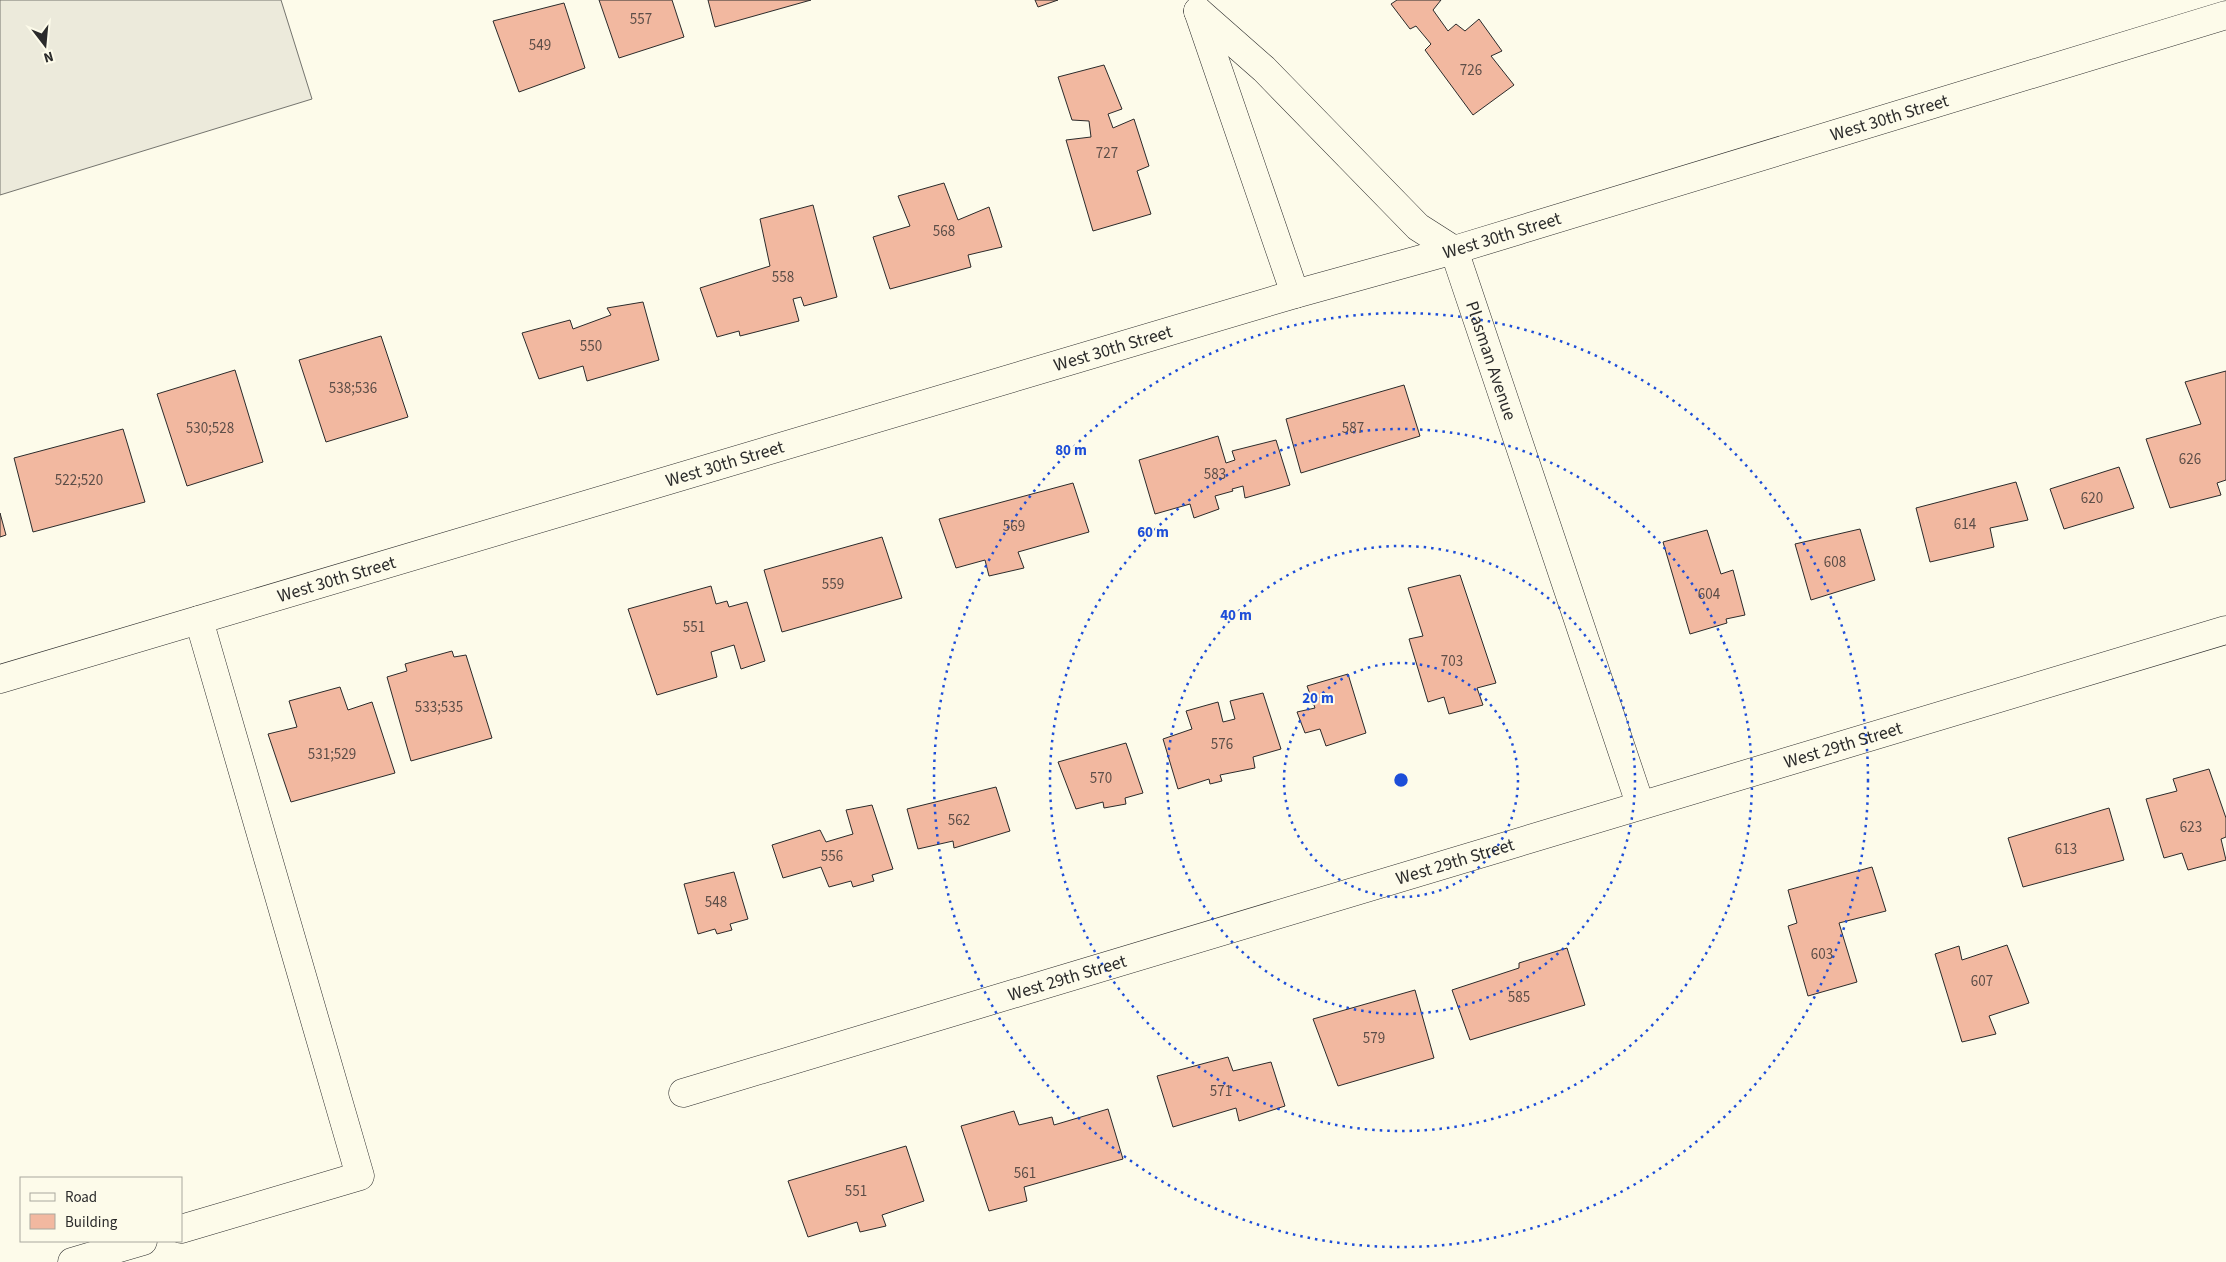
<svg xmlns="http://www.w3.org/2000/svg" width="2226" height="1262" viewBox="0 0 2226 1262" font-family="'Source Sans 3',sans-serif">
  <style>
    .parking { fill: #eceadb; stroke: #74746e }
    .building { fill: #f2b8a0; stroke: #2b2b2b }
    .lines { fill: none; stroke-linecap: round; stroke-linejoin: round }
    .minor-casing { stroke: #2b2b2b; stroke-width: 29 }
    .minor { stroke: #fdfbea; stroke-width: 28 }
    .ring { fill: none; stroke: #1d4ed8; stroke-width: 2.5; stroke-dasharray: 2.5 5 }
    .labels { text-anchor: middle; stroke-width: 4; stroke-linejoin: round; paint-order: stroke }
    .number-label { font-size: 15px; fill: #5d4e48 }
    .street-label { font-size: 18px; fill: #2b2b2b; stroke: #fdfbea }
    .centre { fill: #1d4ed8; stroke: #fdfbea; stroke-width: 2.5 }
    .ring-label { font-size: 15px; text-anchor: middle; font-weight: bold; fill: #1d4ed8; stroke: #fdfbea; stroke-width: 4; stroke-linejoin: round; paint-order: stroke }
  </style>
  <rect width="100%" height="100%" fill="#fdfbea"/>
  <polygon class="parking" points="0,0 281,0 312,99 0,195"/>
  <g class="building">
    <polygon points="599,0 672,0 684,37 619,58"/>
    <polygon points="708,0 811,0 715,27"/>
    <polygon points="1035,0 1058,0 1038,7"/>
    <polygon points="1397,0 1441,0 1433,10 1448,31 1456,24 1465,31 1479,19 1502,51 1491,56 1514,85 1473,115 1425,50 1431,44 1416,26 1410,29 1391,4"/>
    <polygon points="564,3 585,68 519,92 493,21"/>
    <polygon points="1104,65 1122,109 1108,114 1113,128 1134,119 1149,166 1137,171 1151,214 1093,231 1066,140 1091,137 1089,121 1072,120 1058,77"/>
    <polygon points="944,183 958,220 989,207 1002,247 968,255 971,267 890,289 873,237 910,226 898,196"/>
    <polygon points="813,205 837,297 804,306 801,297 793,299 799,321 740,336 739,331 717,337 700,288 770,266 760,219"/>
    <polygon points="643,302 659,360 587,381 583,366 539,379 522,333 570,320 573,329 611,315 607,308"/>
    <polygon points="381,336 408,417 326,442 299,360"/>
    <polygon points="235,370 263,462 187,486 157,394"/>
    <polygon points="2226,371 2226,480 2217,483 2221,495 2170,508 2146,439 2201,424 2185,382"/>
    <polygon points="1404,385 1420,436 1301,473 1286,419"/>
    <polygon points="123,429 145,502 33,532 14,458"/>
    <polygon points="1218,436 1226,463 1235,460 1232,451 1276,440 1290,485 1245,498 1243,486 1232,489 1233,491 1215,496 1219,509 1194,518 1190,504 1155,514 1139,460"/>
    <polygon points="2119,467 2134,508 2064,529 2050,489"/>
    <polygon points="2016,482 2028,520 1990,528 1994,547 1930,562 1916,508"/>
    <polygon points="1073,483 1089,532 1018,552 1024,568 989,576 985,560 956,568 939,519"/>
    <polygon points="0,513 6,535 0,537"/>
    <polygon points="1860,529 1875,580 1811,600 1795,544"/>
    <polygon points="1707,530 1721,574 1733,570 1745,615 1726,619 1727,623 1690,634 1663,542"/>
    <polygon points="882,537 902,598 782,632 764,570"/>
    <polygon points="1460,575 1496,683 1477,688 1483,705 1449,714 1444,697 1428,702 1409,639 1423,636 1408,588"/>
    <polygon points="711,586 716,604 727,601 729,607 747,602 765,661 741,669 734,645 711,652 717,677 657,695 628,609"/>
    <polygon points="452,651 454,657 466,655 492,738 411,761 387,677 407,671 405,664"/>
    <polygon points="1348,674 1366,733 1326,746 1320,729 1305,733 1297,712 1315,708 1307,686"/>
    <polygon points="340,687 348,710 372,702 395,773 291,802 268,734 297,727 289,701"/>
    <polygon points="1263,693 1281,749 1253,757 1255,768 1220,775 1222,781 1210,784 1209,779 1178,789 1163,739 1192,729 1186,711 1218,702 1223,722 1235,719 1230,701"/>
    <polygon points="1126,743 1143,793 1125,798 1126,804 1104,808 1103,802 1076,809 1058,762"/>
    <polygon points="2209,769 2226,818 2226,837 2221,839 2226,860 2188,870 2182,853 2164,858 2146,799 2177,791 2173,779"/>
    <polygon points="996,787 1010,831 954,848 953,841 918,849 907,809"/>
    <polygon points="872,805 893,869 872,875 874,881 853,887 851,881 829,887 821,867 783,878 772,845 820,830 826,842 853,834 846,810"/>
    <polygon points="2109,808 2124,860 2023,887 2008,838"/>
    <polygon points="1872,867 1886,911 1839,923 1857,982 1808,996 1788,926 1797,923 1788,890"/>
    <polygon points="734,872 748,919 730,924 732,930 717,934 715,929 698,934 684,884"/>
    <polygon points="2007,945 2029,1003 1989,1016 1996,1034 1962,1042 1935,954 1959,946 1962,960"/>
    <polygon points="1567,948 1585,1005 1470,1040 1452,990 1519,968 1519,963"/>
    <polygon points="1415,990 1434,1058 1338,1086 1313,1019"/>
    <polygon points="1228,1057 1233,1071 1271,1062 1285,1106 1239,1121 1236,1108 1173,1127 1157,1076"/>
    <polygon points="1108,1109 1123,1159 1024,1187 1027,1201 989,1211 961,1126 1014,1111 1019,1125 1052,1117 1054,1125"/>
    <polygon points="906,1146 924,1201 882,1215 886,1226 860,1232 857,1222 808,1237 788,1181"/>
  </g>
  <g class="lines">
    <defs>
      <g id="minor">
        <path id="s1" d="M1198 11 1264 69 1418 227 1454 250 1640 804"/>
        <polyline points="1198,11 1295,294"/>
        <path id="s2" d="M0 679 1295 294 1454 250 2226 15"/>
        <path id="s3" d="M683 1093 2226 630"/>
        <polyline points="181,1229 360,1176 199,620"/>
        <polyline points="72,1262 143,1241"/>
      </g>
    </defs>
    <use href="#minor" class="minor-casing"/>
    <use href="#minor" class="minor"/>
  </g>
  <g class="ring">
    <circle cx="1401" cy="780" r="117"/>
    <circle cx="1401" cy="780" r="234"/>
    <circle cx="1401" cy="780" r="351"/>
    <circle cx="1401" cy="780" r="467"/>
  </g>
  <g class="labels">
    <g class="number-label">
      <text x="641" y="24">557</text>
      <text x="540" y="50">549</text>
      <text x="1471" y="75">726</text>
      <text x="1107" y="158">727</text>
      <text x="944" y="236">568</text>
      <text x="783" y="282">558</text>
      <text x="591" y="351">550</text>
      <text x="353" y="393">538;536</text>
      <text x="210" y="433">530;528</text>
      <text x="1353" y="433">587</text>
      <text x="2190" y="464">626</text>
      <text x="1215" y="479">583</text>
      <text x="79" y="485">522;520</text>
      <text x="2092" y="503">620</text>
      <text x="1965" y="529">614</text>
      <text x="1014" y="531">569</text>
      <text x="1835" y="567">608</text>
      <text x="833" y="589">559</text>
      <text x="1709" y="599">604</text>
      <text x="694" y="632">551</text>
      <text x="1452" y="666">703</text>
      <text x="439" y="712">533;535</text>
      <text x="1222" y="749">576</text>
      <text x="332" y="759">531;529</text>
      <text x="1101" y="783">570</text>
      <text x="959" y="825">562</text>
      <text x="2191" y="832">623</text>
      <text x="2066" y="854">613</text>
      <text x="832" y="861">556</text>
      <text x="716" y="907">548</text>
      <text x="1822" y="959">603</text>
      <text x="1982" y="986">607</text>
      <text x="1519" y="1002">585</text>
      <text x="1374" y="1043">579</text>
      <text x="1221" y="1096">571</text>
      <text x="1025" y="1178">561</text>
      <text x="856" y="1196">551</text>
    </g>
    <g class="street-label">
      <text dy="6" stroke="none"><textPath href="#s2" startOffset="1971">West 30th Street</textPath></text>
      <text dy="6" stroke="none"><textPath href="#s2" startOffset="1566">West 30th Street</textPath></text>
      <text dy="6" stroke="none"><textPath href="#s2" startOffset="1161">West 30th Street</textPath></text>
      <text dy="6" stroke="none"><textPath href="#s1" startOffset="468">Plasman Avenue</textPath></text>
      <text dy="6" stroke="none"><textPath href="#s2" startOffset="756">West 30th Street</textPath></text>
      <text dy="6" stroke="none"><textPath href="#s2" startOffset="351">West 30th Street</textPath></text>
      <text dy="6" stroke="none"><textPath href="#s3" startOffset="1211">West 29th Street</textPath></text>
      <text dy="6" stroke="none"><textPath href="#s3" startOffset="806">West 29th Street</textPath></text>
      <text dy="6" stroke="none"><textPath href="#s3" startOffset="401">West 29th Street</textPath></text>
    </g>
  </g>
  <circle cx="1401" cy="780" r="8" class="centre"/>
  <g class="ring-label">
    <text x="1071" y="455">80 m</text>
    <text x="1153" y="537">60 m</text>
    <text x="1236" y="620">40 m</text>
    <text x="1318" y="703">20 m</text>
  </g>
  <rect x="20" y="1177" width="162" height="65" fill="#fdfbea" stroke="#a9a89e"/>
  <rect x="30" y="1193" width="25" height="8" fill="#fdfbea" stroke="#a9a89e"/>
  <text x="65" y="1202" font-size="15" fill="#2b2b2b">Road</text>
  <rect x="30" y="1214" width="25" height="15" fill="#f2b8a0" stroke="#a9a89e"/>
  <text x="65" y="1227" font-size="15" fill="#2b2b2b">Building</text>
  <g transform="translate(45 45) rotate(164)" stroke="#fdfbea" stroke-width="4" paint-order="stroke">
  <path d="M0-4L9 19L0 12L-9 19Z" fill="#2b2b2b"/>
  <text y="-8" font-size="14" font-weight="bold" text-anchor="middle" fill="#2b2b2b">N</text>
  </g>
</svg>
